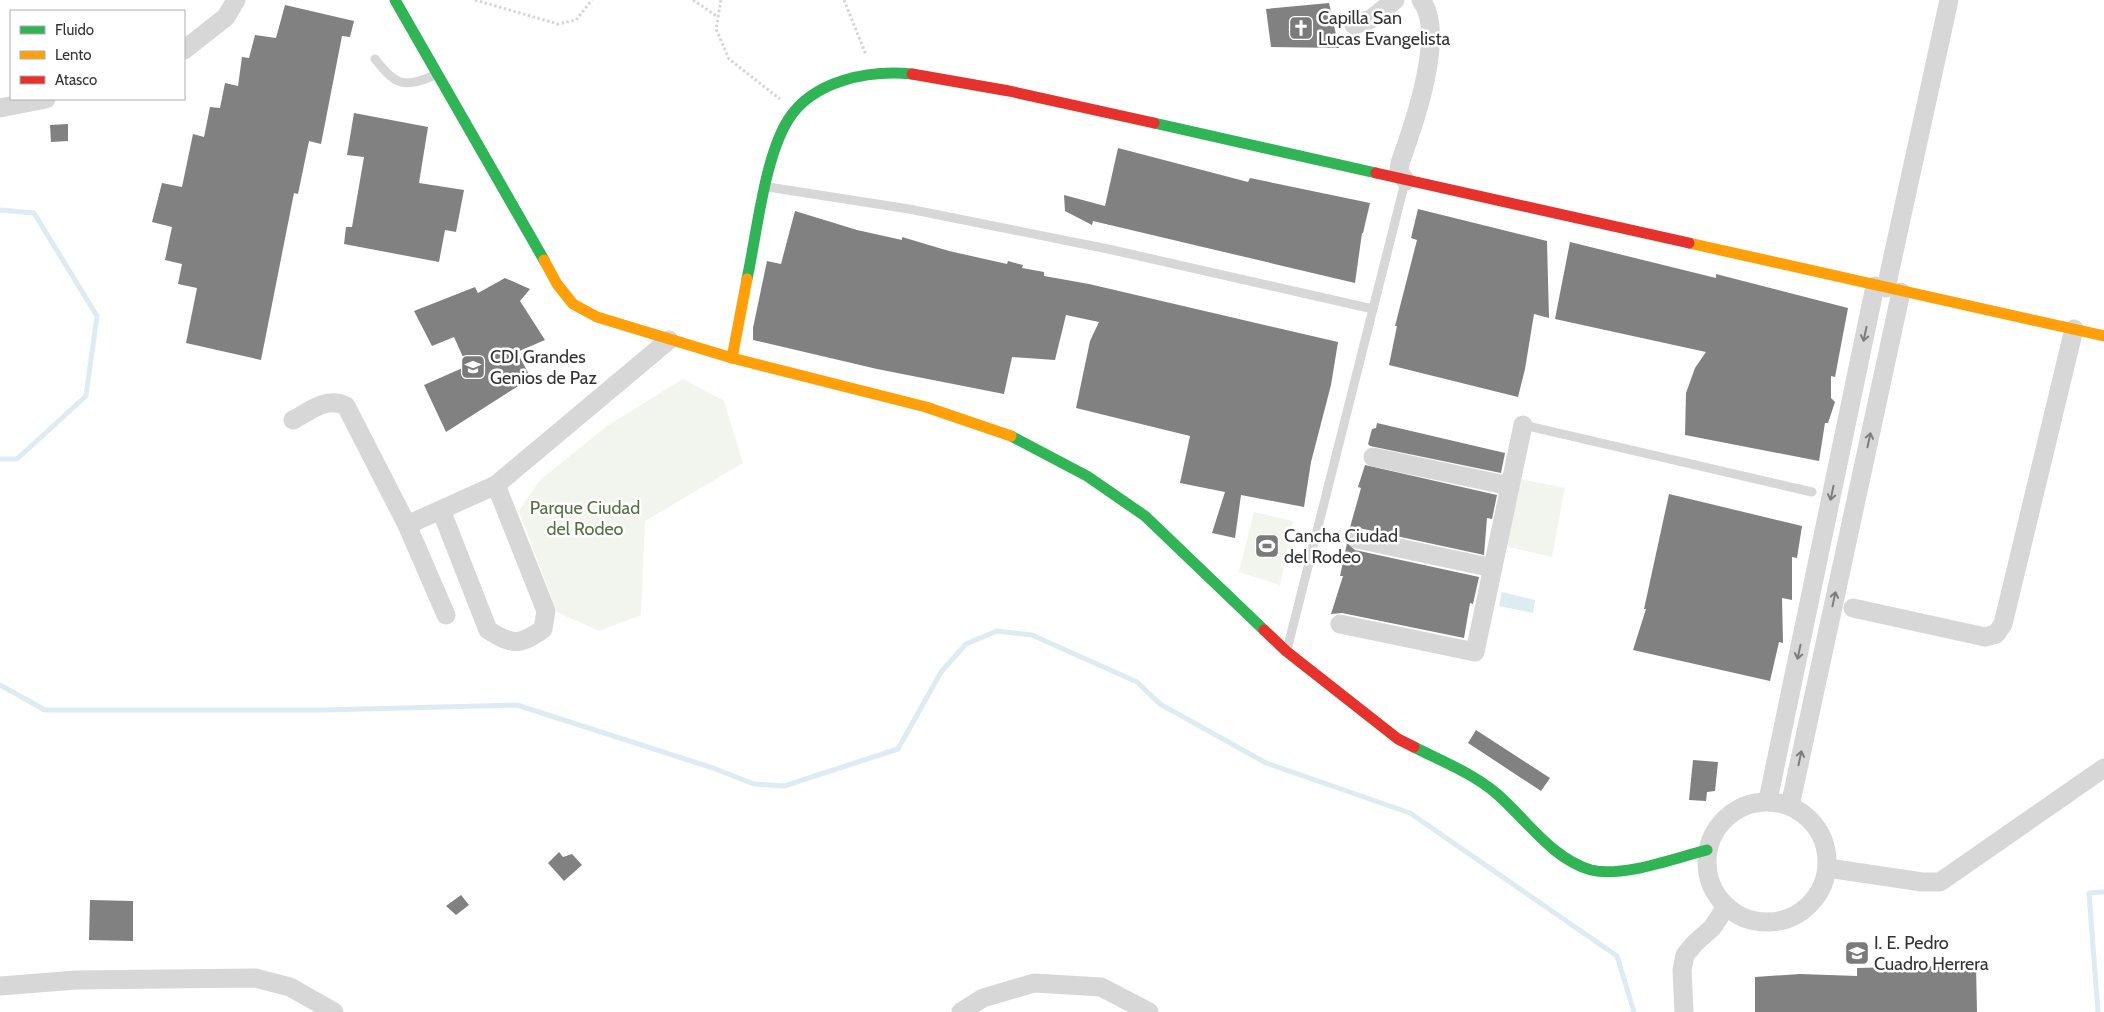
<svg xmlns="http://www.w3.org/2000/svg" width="2104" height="1012" viewBox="0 0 2104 1012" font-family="Cabin,sans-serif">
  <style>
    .green { fill: #f1f5ed }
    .water { fill: #ddebf3 }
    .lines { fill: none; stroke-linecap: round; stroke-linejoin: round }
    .stream { stroke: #ddebf3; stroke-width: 5 }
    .building { fill: #818181 }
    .path { stroke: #d6d6d6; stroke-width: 3; stroke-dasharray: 2.5 2.5; stroke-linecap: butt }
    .lane { stroke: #d7d7d7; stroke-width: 9 }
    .street { stroke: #d7d7d7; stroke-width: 19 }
    .fast { stroke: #30b455; stroke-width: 11 }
    .slow { stroke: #ff9f0a; stroke-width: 11 }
    .jam { stroke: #e5322d; stroke-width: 11 }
    .oneway { stroke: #7d7d7d }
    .labels { text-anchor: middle; stroke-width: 5; stroke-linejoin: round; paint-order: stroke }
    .poi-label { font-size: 18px; fill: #333; stroke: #fff; text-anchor: start }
    .park-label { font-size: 18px; fill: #56703f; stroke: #fff }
  </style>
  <rect width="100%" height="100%" fill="#fff"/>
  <g class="green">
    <polygon points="683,379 724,401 743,463 645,521 641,615 599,631 557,612 519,511 540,480 607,426"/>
    <polygon points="1516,478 1565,488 1552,557 1501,545"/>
    <polygon points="1254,512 1293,521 1280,585 1239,572"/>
  </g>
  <polygon class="water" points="1502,592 1535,600 1533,613 1499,606"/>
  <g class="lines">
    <g class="stream">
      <polyline points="0,210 34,213 97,316 86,396 17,459 0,459"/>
      <polyline points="0,685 45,710 322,710 517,705 713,768 754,784 784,786 898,749 941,672 966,644 997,631 1032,635 1137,682 1160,704 1266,763 1410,813 1617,956 1634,1012"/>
      <polyline points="2098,1012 2089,893 2104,892"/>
    </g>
  </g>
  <g class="building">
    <polygon points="1329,3 1339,48 1271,47 1266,9"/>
    <polygon points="285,5 354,21 350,37 342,36 321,144 309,141 298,194 294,193 261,360 186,343 197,288 178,284 182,264 165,260 172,227 152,222 162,183 182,187 193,134 204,137 210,107 220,108 225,83 238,86 242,57 249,58 255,35 276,38"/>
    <polygon points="354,113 428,127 419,183 464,190 456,232 445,230 439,262 344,244 346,227 352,227 364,157 347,155"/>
    <polygon points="68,124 68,141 51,142 50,125"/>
    <polygon points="1118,148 1248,182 1250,178 1370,203 1363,233 1362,233 1355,283 1093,221 1092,225 1065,211 1064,195 1105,206"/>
    <polygon points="1418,209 1547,241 1549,318 1534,314 1525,369 1518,397 1389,365 1397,326 1395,326 1417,240 1411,238"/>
    <polygon points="795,211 857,230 902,240 902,237 949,251 1007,264 1008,261 1023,265 1022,268 1044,272 1044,276 1089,284 1338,342 1331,385 1311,462 1304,507 1241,495 1235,538 1212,533 1225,492 1180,483 1190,436 1076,408 1090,341 1099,322 1066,315 1055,360 1012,357 1004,394 877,369 753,340 753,328 767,261 781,264"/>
    <polygon points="1570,242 1716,278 1716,274 1848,308 1835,377 1831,376 1831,398 1835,402 1828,423 1825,423 1819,461 1685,435 1686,393 1695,368 1706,352 1555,319"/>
    <polygon points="505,278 530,289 520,301 545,340 517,352 531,378 446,432 424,385 467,366 454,337 432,346 414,311 475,287 478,293"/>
    <polygon points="1377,423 1505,453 1501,473 1370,446 1368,444 1372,429 1376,428"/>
    <polygon points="1365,465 1497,495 1492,519 1487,518 1484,555 1359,528 1349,531 1361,488 1358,487"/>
    <polygon points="1669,494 1802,526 1797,558 1792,557 1792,600 1782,598 1783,643 1779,642 1770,681 1633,650 1646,609 1644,609"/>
    <polygon points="1347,543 1355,550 1479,577 1473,604 1470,603 1464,638 1342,613 1331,614 1343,576 1340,576"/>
    <polygon points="1476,730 1550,778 1541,791 1468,743"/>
    <polygon points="1693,760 1718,762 1715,791 1707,792 1706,801 1689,800"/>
    <polygon points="559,852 563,857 572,854 582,865 564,881 548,863"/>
    <polygon points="461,895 469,905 456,915 446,906"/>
    <polygon points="90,900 133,901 133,941 89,940"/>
    <polygon points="1976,965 1977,1012 1755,1012 1755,977 1800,974 1857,976 1857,968"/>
  </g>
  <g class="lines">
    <g class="path">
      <polyline points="475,0 558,24 576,20 592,0"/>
      <polyline points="693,0 718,17"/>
      <polyline points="721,0 716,29 729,59 780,99"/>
      <polyline points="844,0 866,55"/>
    </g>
    <g class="lane">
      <path d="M375 59C397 86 402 88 436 75"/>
      <polyline points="768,187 909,209 1108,249 1373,309"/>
      <polyline points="1523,425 1812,492"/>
      <polyline points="1288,646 1405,182"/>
    </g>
    <g class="street">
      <polyline points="1354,25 1371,19 1395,0"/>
      <polyline points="184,50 226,17 236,0"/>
      <polyline points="0,108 46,99"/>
      <path d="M1406 181 1399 172 1400 163C1413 127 1447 33 1421 0"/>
      <polyline points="1886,288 1949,0"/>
      <path d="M293 420C310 411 327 396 346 406L407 525 496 485 669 340"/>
      <polyline points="1373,457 1510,486"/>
      <path d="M441 510 488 630C512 645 520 646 543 629L546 611 496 485"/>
      <polyline points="407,525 446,615"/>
      <polyline points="1357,539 1493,568"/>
      <polyline points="1853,608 1985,637 1996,634 2003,624 2074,329"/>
      <polyline points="1340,624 1475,652 1523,425"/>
      <polyline points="1768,800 1875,286"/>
      <circle cx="1767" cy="862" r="60"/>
      <polyline points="1790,806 1901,292"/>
      <polyline points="1828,868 1922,882 1940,882 2104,768"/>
      <polyline points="0,986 76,980 255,978 290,987 334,1012"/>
      <polyline points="961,1012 983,998 1034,983 1101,987 1149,1012"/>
      <polyline points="1684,1012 1682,970 1685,955 1695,943 1712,928 1726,907"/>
    </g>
    <g class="fast">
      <polyline points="395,0 544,260"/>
      <polyline points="1154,123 1376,173"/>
      <path d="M747 279C757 233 764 159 788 120 813 80 869 70 912 74"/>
      <polyline points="1011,436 1087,476 1145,516 1264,630"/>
      <path d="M1414 747C1441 761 1473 773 1497 794 1526 819 1552 859 1591 870 1623 878 1675 858 1707 850"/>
    </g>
    <g class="slow">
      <polyline points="1689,243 2104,336"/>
      <polyline points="544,260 557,284 573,304 597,317 732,358 747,279"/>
      <polyline points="732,358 926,407 1011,436"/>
    </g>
    <g class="jam">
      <polyline points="912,74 1009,91 1154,123"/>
      <polyline points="1376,173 1689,243"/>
      <polyline points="1264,630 1286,651 1398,739 1414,747"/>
    </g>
  </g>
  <defs><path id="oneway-shaft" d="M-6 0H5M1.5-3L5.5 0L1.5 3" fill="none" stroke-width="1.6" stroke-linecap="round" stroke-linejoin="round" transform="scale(1.25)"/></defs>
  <g class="oneway">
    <use href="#oneway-shaft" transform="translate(1865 334) rotate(102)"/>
    <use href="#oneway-shaft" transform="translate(1869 440) rotate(-78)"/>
    <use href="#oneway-shaft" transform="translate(1832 493) rotate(102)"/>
    <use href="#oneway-shaft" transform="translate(1834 599) rotate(-78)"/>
    <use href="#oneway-shaft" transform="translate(1799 652) rotate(102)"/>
    <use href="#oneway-shaft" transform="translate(1800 758) rotate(-78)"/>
  </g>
  <defs>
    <symbol id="church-square" viewBox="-11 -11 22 22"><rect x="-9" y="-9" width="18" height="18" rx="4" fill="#7a7a7a" stroke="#fff"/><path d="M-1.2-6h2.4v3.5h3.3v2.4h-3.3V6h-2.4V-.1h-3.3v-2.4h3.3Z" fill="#fff"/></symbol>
    <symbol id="school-square" viewBox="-11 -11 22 22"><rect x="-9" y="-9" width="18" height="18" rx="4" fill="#7a7a7a" stroke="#fff"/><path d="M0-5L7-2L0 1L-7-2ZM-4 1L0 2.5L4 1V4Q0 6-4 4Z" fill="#fff"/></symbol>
    <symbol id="stadium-square" viewBox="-11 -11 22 22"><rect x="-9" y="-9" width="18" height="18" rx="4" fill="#7a7a7a" stroke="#fff"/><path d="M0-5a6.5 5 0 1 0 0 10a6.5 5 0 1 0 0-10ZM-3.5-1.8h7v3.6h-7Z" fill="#fff"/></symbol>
  </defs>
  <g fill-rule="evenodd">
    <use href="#church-square" x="1287" y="14" width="28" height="28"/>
    <use href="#school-square" x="459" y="353" width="28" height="28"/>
    <use href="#stadium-square" x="1253" y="532" width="28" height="28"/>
    <use href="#school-square" x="1843" y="939" width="28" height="28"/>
  </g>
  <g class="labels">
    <g class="poi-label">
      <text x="1318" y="24">Capilla San<tspan x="1318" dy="21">Lucas Evangelista</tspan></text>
      <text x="490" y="363">CDI Grandes<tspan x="490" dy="21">Genios de Paz</tspan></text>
      <text x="1284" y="542">Cancha Ciudad<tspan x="1284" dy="21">del Rodeo</tspan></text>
      <text x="1874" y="949">I. E. Pedro<tspan x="1874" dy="21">Cuadro Herrera</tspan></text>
    </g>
    <g class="park-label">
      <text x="585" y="514">Parque Ciudad<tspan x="585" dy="21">del Rodeo</tspan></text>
    </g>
  </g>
  <rect x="10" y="10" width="175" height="90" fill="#ffffff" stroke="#adadad"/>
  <rect x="20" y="26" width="25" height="8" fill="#30b455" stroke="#adadad"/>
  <text x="55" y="35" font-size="15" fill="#333333">Fluido</text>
  <rect x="20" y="51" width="25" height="8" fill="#ff9f0a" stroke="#adadad"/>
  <text x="55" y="60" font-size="15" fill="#333333">Lento</text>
  <rect x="20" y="76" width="25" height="8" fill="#e5322d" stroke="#adadad"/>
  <text x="55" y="85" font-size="15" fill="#333333">Atasco</text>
</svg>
